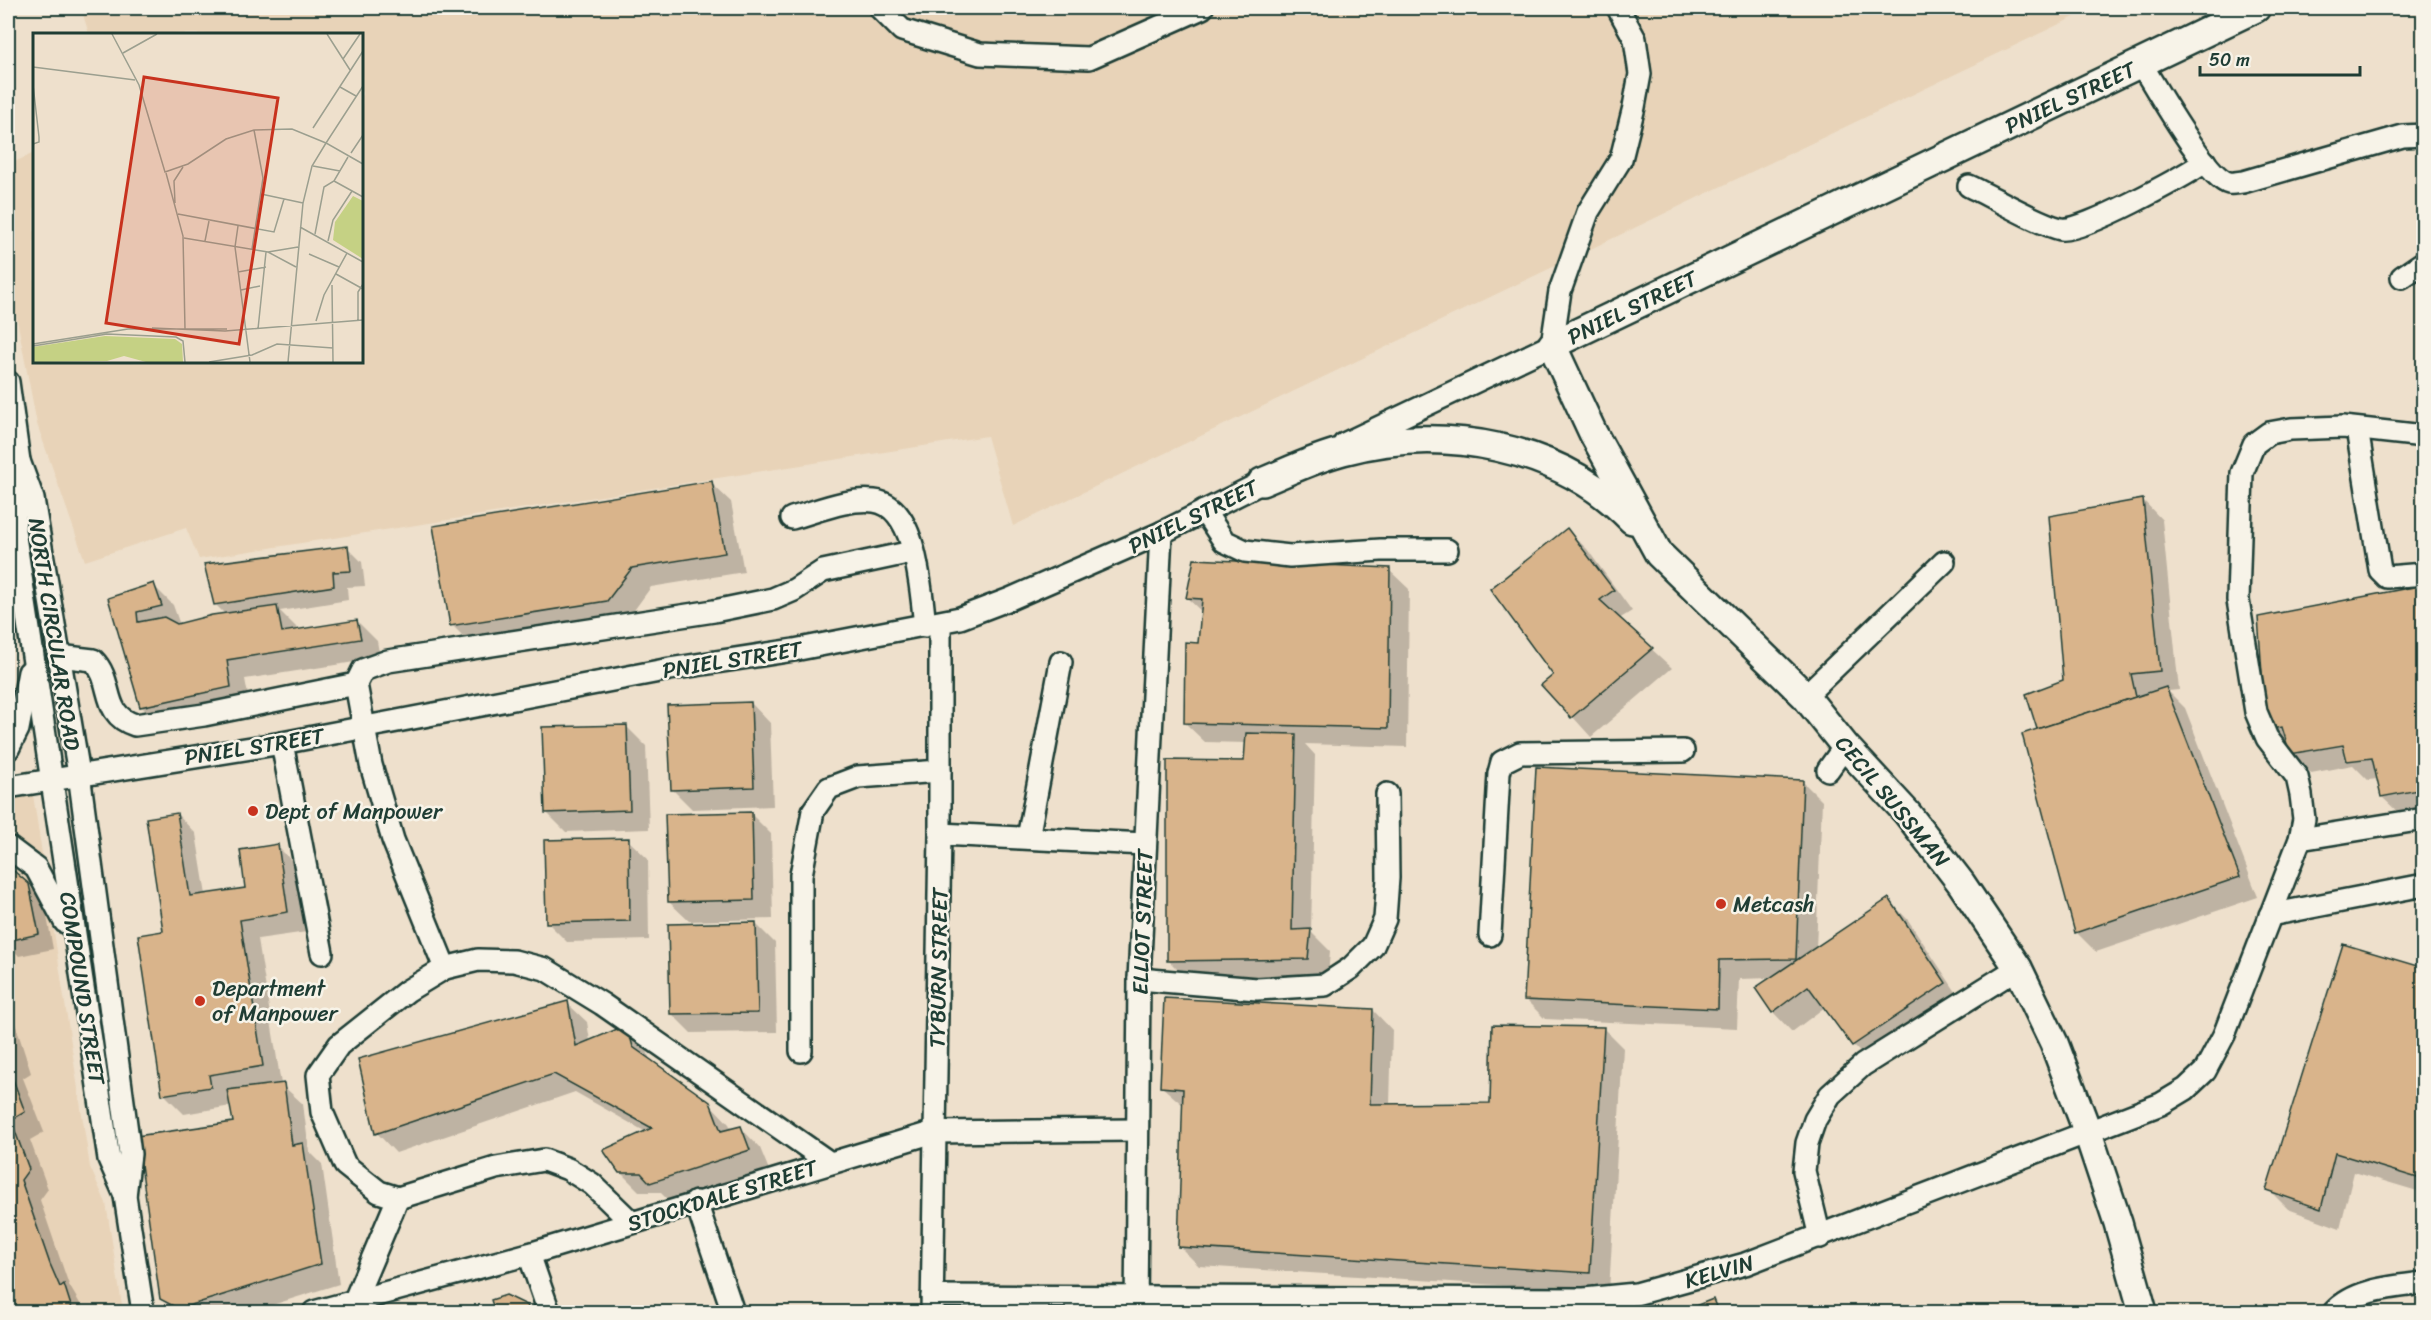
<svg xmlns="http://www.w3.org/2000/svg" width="2431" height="1320" viewBox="0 0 2431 1320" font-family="Sriracha,sans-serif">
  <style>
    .built { fill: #e8d3b8 }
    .shadow { fill: #0003 }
    .building { fill: #d9b48b; stroke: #1f3d34; stroke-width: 1.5 }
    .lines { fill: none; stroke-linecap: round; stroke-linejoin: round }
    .minor-casing { stroke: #1f3d34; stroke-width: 26 }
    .major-casing { stroke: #1f3d34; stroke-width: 32 }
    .minor { stroke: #f7f3e8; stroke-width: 21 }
    .major { stroke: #f7f3e8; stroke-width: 27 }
    .poi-dot { fill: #c8321e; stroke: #f7f3e8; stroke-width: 2 }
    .labels { text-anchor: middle; stroke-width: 5; stroke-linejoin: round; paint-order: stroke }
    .street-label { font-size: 22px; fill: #1f3d34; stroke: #f7f3e8 }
    .poi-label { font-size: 22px; fill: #1f3d34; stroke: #f7f3e8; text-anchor: start }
    .inset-road { fill: none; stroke: #9b9f8f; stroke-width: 1.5 }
    .view { fill: #c8321e; fill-opacity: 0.15; stroke: #c8321e; stroke-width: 3 }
    .inset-edge { fill: none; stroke: #1f3d34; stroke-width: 3 }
  </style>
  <rect width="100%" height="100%" fill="#eee0cc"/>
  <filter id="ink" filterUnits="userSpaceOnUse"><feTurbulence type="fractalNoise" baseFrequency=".0167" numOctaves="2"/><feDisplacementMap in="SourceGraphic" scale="12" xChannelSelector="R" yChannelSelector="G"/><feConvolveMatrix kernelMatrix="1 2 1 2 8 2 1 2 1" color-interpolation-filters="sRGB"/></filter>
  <g filter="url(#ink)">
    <g class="built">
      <polygon points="81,8 2093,8 1013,526 987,436 199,559 186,528 85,561 37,424 8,272 8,165 34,153 34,362 362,362 362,34 89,34"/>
      <polygon points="32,788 90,1167 106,1203 123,1312 8,1312 8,794"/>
    </g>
    <g class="shadow">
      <polygon points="711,483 731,502 744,572 651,587 627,620 471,644 452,625"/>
      <polygon points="2143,500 2162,520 2179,690 2168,691 2185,708 2258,897 2096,952 2076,932 2039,730 2028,695 2064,681"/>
      <polygon points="1567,530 1587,549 1632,611 1619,619 1672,668 1591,737 1544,685 1555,675"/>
      <polygon points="347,547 362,562 365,586 347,587 348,600 280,611 296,627 297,631 357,621 377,641 380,658 245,679 250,706 161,726 142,707 110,599 153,585 173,605 180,625 226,615 215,604"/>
      <polygon points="1389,570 1409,589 1407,747 1305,744 1315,755 1311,932 1330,951 1328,978 1188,980 1168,960 1246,763 1247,743 1205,742 1185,723 1202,612 1187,598"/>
      <polygon points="2424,587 2424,812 2402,816 2382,797 2378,779 2368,780 2353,765 2311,773 2291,754 2290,748 2268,729"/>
      <polygon points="751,703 770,723 773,806 692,809 672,789"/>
      <polygon points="626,726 646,746 649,829 566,832 547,813"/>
      <polygon points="1802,781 1822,801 1816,949 1889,900 1908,920 1964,1004 1872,1065 1853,1045 1825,1007 1792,1032 1773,1012 1772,978 1739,979 1737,1028 1545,1019 1525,999"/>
      <polygon points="177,814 196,834 206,895 247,889 277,846 297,866 307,932 258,939 281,1084 303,1104 309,1151 322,1164 339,1284 250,1312 175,1312 161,1298 234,1123 231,1106 184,1114 164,1094 165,932"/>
      <polygon points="751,814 771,834 773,919 689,921 669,902"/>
      <polygon points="628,840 648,859 649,940 567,942 547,922"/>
      <polygon points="8,868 44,900 53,949 19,956 8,944"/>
      <polygon points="755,923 775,943 777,1032 691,1033 672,1014"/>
      <polygon points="2424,969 2424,1193 2354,1172 2340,1228 2288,1209 2268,1189"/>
      <polygon points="567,1003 587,1022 590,1041 627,1027 646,1047 650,1061 709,1103 729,1124 732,1130 741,1128 760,1148 769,1170 670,1202 660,1192 640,1192 620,1172 646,1132 575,1092 396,1153 377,1133"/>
      <polygon points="1373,1010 1392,1030 1390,1105 1491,1104 1604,1029 1623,1048 1609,1292 1199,1266 1179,1246 1184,1106 1161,1086"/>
      <polygon points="8,1015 15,1023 31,1073 23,1078 44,1132 30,1140 48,1189 40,1200 69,1285 85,1312 14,1312 8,1295"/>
      <polygon points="493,1301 527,1306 533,1312 497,1312"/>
      <polygon points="1712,1301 1724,1312 1684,1312"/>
      <polygon points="2424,1310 2424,1312 2382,1312 2382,1311"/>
    </g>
    <g class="building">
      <polygon points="712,481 725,553 632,568 607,601 450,626 433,526"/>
      <polygon points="2143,499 2160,671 2131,674 2136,697 2037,729 2026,694 2063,680 2049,516"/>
      <polygon points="1567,528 1614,590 1600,600 1653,648 1571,718 1541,685 1553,675 1490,589"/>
      <polygon points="348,546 351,571 333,572 334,586 214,605 204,564"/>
      <polygon points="1194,559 1390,568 1388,728 1184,723 1185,642 1198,643 1202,599 1186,598"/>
      <polygon points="154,583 162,606 137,612 138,622 164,617 177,624 212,615 277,606 282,632 357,620 361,639 227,660 231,687 140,707 108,598"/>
      <polygon points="2424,585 2424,789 2381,797 2372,758 2347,761 2343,745 2290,754 2282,727 2266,730 2258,617"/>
      <polygon points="2166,687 2240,877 2075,933 2022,734"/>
      <polygon points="751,702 754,787 671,790 667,705"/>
      <polygon points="627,725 630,810 545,813 542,727"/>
      <polygon points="1246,733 1296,734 1292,930 1311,929 1308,959 1167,961 1167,760 1244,761"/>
      <polygon points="1536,767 1803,780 1796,959 1719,960 1718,1009 1524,1000"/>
      <polygon points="752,812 754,900 668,902 665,814"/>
      <polygon points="177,813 190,896 245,888 240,850 278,844 288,912 240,920 263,1066 209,1075 211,1087 162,1095 138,935 163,931 146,818"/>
      <polygon points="629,838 630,921 546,923 544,840"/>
      <polygon points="8,866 29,884 39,934 8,941"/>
      <polygon points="1889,898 1946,983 1852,1046 1808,986 1772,1013 1755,988"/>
      <polygon points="756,922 758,1013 670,1014 668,924"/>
      <polygon points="2343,944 2424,968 2424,1180 2335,1153 2321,1209 2266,1190"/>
      <polygon points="1164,998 1373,1009 1370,1104 1490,1103 1492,1025 1604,1027 1590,1273 1178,1247 1183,1089 1160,1087"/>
      <polygon points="568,1001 576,1046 627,1025 633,1047 710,1102 721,1131 741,1126 750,1150 650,1183 641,1173 619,1173 603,1150 652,1128 554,1074 375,1134 358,1059"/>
      <polygon points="8,1066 25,1112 11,1120 29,1169 21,1180 50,1264 60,1287 64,1284 73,1312 12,1312 8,1299"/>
      <polygon points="284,1083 292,1145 303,1143 321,1264 179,1309 160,1299 137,1136 233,1122 227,1090"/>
      <polygon points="506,1295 527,1305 530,1312 495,1312 491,1300"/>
      <polygon points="1713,1299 1718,1312 1680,1312"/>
      <rect x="2381" y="1309" width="43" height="3"/>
    </g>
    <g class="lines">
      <defs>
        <g id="minor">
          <polyline points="880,8 902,30 980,54 1089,58 1202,8"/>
          <path d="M2141 64C2155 86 2206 178 2229 183 2233 184 2239 182 2243 182L2403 136 2424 135"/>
          <path d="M1969 186C1993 197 2038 224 2061 229 2082 233 2184 176 2205 162"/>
          <polyline points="2402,277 2424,262"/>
          <polyline points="8,382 19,461 14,530 109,1159 125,1195"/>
          <polyline points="2357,429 2380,570 2387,577 2424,574"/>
          <polyline points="1344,444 1552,345 1560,291 1588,212 1621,159 1634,107 1640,74 1635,39 1618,8"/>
          <polyline points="19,461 33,499 79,774 130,1154 125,1196 143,1312"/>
          <polyline points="1204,511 1224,541 1245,551 1290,556 1381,550 1447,550"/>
          <path d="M792 518C818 511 847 498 874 501 917 505 921 592 925 626"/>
          <path d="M59 656 93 660C115 682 100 714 135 725L204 715 356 684"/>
          <polyline points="1805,696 1944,562"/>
          <polyline points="282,743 322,953"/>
          <polyline points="8,749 18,729 29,672"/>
          <polyline points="1828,770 1845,746"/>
          <polyline points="8,787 282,743 670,669 794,650 960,618 1010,599 1161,533 1275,476"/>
          <polyline points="940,834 1145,844"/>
          <polyline points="1028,838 1061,662"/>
          <polyline points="2300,839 2424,819"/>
          <polyline points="8,847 36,868 65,922"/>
          <polyline points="2270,915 2424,885"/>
          <polyline points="1490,935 1499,773 1502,762 1520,753 1683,751"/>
          <polyline points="445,968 393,840 371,765 356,684 363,670 388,661 714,611 773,599 794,590 823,571 912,552"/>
          <polyline points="1139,979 1257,989 1325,985 1351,968 1373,946 1385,919 1388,878 1387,794"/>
          <polyline points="801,1051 801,875 813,811 829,788 858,777 940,771"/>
          <polyline points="696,1202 733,1312"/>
          <polyline points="631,1222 592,1184 568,1169 544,1160 496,1168 398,1198 379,1192 345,1165 322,1112 318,1075 339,1045 407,991 445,968 478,960 514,961 545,969 602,1004 830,1163"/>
          <polyline points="1820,1237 1804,1171 1807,1143 1815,1120 1830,1095 1863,1065 2018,968"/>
          <polyline points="529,1254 549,1312"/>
          <polyline points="932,1296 1584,1299 1636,1294 1745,1264 2161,1104 2186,1089 2205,1071 2224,1035 2300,839 2304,819 2301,795 2297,777 2267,738 2256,712 2238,600 2242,473 2254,444 2269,433 2291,429 2343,427 2424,436"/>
          <polyline points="354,1302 398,1198"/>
          <polyline points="314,1312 529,1254 934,1132 1137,1130"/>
          <polyline points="932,1312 940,834 940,623"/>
          <polyline points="1136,1312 1139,979 1161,533"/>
          <path d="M2334 1312C2355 1289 2393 1287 2424 1283"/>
        </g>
        <g id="major">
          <path d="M1262 482C1289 471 1315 458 1343 451 1442 424 1560 445 1632 520"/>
          <polyline points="2143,1312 2118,1223 2088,1133 2054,1043 2018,968 1961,883 1907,813 1845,746 1805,696 1659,554 1593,433 1552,345 2256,8"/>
        </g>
      </defs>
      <use href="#minor" class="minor-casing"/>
      <use href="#major" class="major-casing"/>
      <use href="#minor" class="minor"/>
      <use href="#major" class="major"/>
    </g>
  </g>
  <g class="poi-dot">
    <circle cx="253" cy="811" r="6"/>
    <circle cx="1721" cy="904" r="6"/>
    <circle cx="200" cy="1001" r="6"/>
  </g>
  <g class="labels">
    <g class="street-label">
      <text transform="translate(2070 97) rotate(-25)" y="8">PNIEL STREET</text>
      <text transform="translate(1632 307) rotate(-26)" y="8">PNIEL STREET</text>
      <text transform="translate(1193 516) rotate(-26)" y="8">PNIEL STREET</text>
      <text transform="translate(55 634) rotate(81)" y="8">NORTH CIRCULAR ROAD</text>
      <text transform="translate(732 659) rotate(-9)" y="8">PNIEL STREET</text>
      <text transform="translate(254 746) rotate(-9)" y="8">PNIEL STREET</text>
      <text transform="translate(1893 801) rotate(50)" y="8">CECIL SUSSMAN</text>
      <text transform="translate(1142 922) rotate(-88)" y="8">ELLIOT STREET</text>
      <text transform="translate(938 968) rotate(-89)" y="8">TYBURN STREET</text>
      <text transform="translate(83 988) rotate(81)" y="8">COMPOUND STREET</text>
      <text transform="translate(722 1195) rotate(-17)" y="8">STOCKDALE STREET</text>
      <text transform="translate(1719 1271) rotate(-16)" y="8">KELVIN</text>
    </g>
    <g class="poi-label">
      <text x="265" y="819">Dept of Manpower</text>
      <text x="1733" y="912">Metcash</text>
      <text x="212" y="996">Department<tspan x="212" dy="25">of Manpower</tspan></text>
    </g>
  </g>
  <g transform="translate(33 33)">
    <rect width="330" height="330" fill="#eee0cc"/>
    <path d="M320 163 330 168V226L300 207 302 189ZM72 303 142 306 149 311 150 329H113L91 323 74 328 0 329V314Z" fill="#c5d184"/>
    <path class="inset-road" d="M79 1 106 52 132 139 155 131 193 106 221 97 259 96 293 110M294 1 317 37M90 20 124 1M310 26 327 1M0 34 102 47M0 52 6 104V109L0 111M330 53 293 110 330 131M307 54 323 63M280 95 330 18M318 120 330 102M280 133 307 138M133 140 150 203 152 296M301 148 330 164M228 161 270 170M142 170 141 148 150 134M145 181 241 199 251 166M205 193 202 214 217 329M267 194 330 229M282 201 291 154 301 148 315 124M151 205 235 219 263 234M172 208 176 188M295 208 300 187 319 158M219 216 230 145 221 97M235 219 265 214M276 221 306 234M205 239 233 234M303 241 330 256M299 252 300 329M208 257 227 253M325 287V259L330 251M283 288 291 262 314 220M119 295 192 298 330 287M225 296 233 219M0 311 95 296H194M0 313 74 301 143 304 150 308 152 329M176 329 219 322 244 311 300 315M255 329 270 170 279 133 293 110"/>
    <path class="view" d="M111 44 245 65 206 311 73 290Z"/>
    <rect width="330" height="330" class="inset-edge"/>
  </g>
  <rect width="2431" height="1320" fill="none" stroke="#f7f3e8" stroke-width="30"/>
  <rect x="15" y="15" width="2401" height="1290" fill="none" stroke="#1f3d34" stroke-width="2" filter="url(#ink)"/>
  <path d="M2200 66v9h160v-9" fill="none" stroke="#1f3d34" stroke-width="3"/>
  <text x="2209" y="66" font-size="18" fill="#1f3d34" stroke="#f7f3e8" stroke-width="4.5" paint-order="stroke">50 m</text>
</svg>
